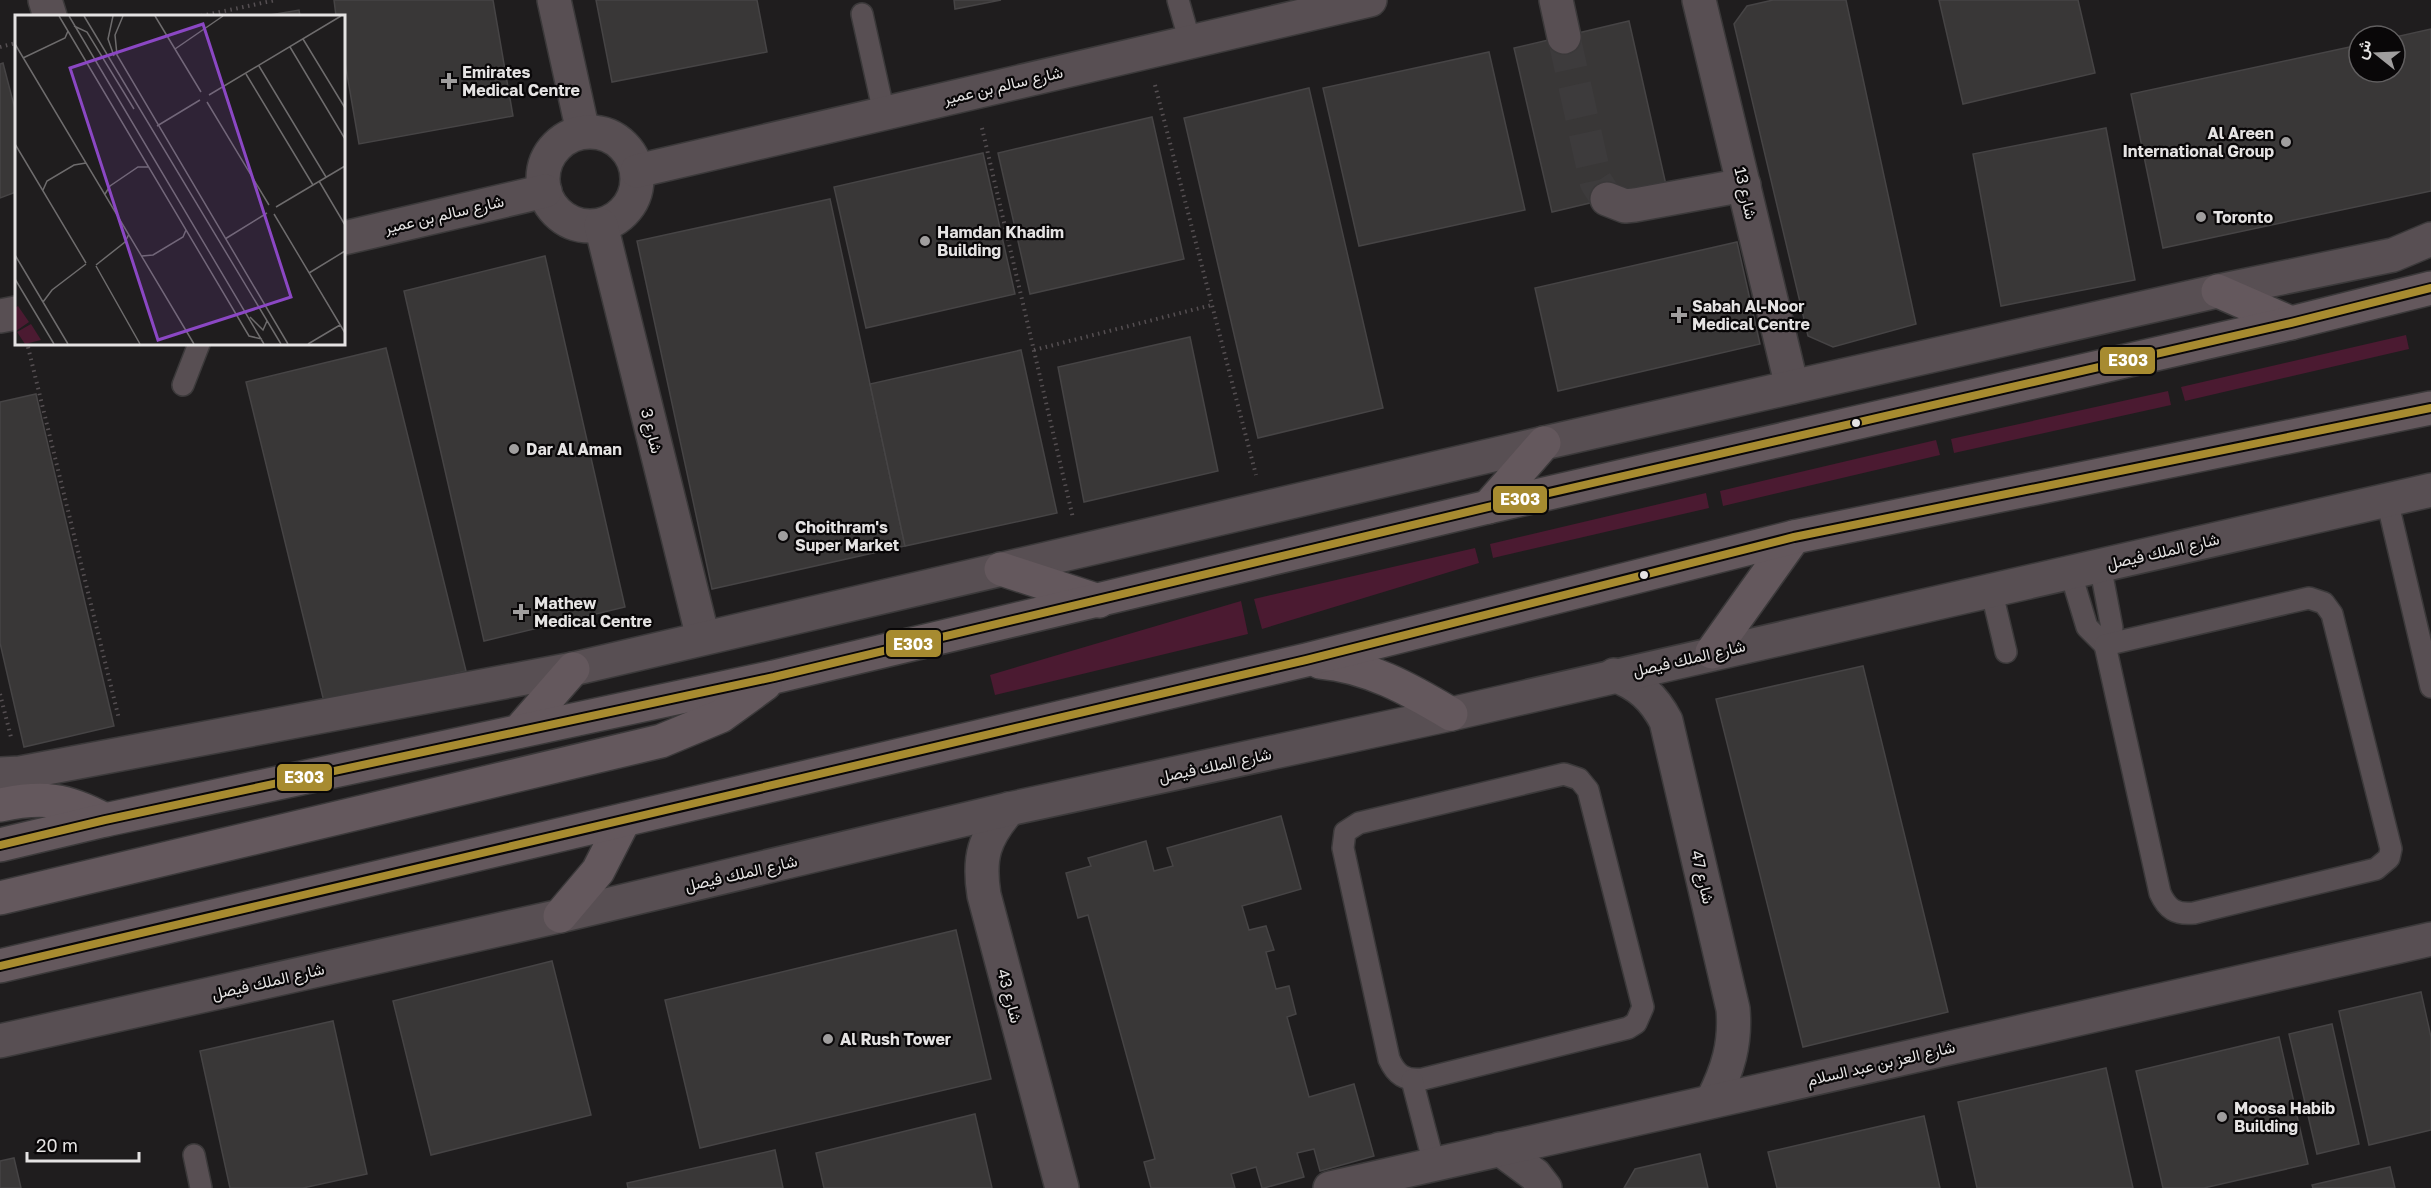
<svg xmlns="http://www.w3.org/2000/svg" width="2431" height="1188" viewBox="0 0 2431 1188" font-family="'Golos Text',Vazirmatn,sans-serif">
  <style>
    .green { fill: #4b1a31 }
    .building { fill: #393737; stroke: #464445; stroke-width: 1.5 }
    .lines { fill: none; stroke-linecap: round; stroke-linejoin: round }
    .minor-tunnel { stroke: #3d3b3c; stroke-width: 33; stroke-dasharray: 33 16; stroke-linecap: butt }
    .service-casing { stroke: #3b393a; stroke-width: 24 }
    .minor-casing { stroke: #3b393a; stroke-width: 36 }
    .primary-casing { stroke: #3b393a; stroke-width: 36 }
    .path { stroke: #554f52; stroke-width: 4; stroke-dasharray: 1.5 4.5; stroke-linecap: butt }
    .service { stroke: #584f53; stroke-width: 21 }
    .minor { stroke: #584f53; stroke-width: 33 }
    .primary { stroke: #64585d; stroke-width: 33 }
    .bus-1-casing { stroke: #090708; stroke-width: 12 }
    .bus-1 { stroke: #a78b30; stroke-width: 8 }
    .poi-dot { fill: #a09e9e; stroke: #090708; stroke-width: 2 }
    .bus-dot { fill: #e5e3e3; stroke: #090708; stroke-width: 2 }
    .labels { text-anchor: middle; stroke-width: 4.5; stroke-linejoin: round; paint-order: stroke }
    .poi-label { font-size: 16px; font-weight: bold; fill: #e5e3e3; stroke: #090708; text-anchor: start }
    .street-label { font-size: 16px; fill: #e5e3e3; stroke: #090708 }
    .inset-road { fill: none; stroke: #6e6c6d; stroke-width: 1.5 }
    .view { fill: #8b47c4; fill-opacity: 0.15; stroke: #8b47c4; stroke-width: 3 }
    .inset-edge { fill: none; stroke: #e5e3e3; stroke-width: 3 }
    .line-badge { stroke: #090708; stroke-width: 2 }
    .badge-label { font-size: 16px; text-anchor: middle; font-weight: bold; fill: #fff }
  </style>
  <rect width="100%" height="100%" fill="#1f1d1e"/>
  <g class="green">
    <polygon points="2406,335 2409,349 2185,401 2181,387"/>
    <polygon points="2168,391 2171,405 1954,453 1951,439"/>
    <polygon points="1936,440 1940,455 1723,506 1720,491"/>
    <polygon points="1706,493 1709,508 1493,558 1490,544"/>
    <polygon points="1475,548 1479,563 1262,629 1254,599"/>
    <polygon points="1241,601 1248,634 995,695 990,675"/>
  </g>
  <g class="building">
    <polygon points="334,0 493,0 513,116 359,144 344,57 344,16 336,16"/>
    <polygon points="596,0 757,0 767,52 612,82"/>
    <polygon points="954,0 1001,0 955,9"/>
    <polygon points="1773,0 1846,0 1916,324 1833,347 1808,336 1734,24 1747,6"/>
    <polygon points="1939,0 2078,0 2095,73 1963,104"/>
    <polygon points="299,10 300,16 264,16"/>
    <polygon points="1629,21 1666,185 1552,212 1514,48"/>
    <polygon points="2431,29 2431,191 2163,248 2131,94 2359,45 2359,72 2395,72 2395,37"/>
    <polygon points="1489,52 1525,210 1359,246 1323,88"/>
    <polygon points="3,63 16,113 16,192 0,198 0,64"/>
    <polygon points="1309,88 1383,408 1258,438 1184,118"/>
    <polygon points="1152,117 1184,259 1030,294 998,153"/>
    <polygon points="2106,128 2135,280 2001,306 1973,154"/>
    <polygon points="983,153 1015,294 866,328 834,187"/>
    <polygon points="830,199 905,546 712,589 637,241"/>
    <polygon points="1737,242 1760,344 1558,391 1535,288"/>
    <polygon points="545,256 625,607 484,641 404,291"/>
    <polygon points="1190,337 1218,471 1084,502 1058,367"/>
    <polygon points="386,348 466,671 325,706 246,382"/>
    <polygon points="1021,350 1057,513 905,546 870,384"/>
    <polygon points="36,394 114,726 24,747 0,643 0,402"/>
    <polygon points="1863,666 1948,1012 1803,1047 1716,699"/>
    <polygon points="1281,816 1301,889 1242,906 1249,930 1266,926 1274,950 1266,952 1276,989 1289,986 1296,1014 1287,1017 1309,1097 1354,1084 1374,1156 1320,1171 1314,1149 1297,1153 1304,1177 1264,1188 1262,1188 1256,1167 1231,1174 1235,1188 1151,1188 1144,1162 1155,1159 1088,915 1078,918 1066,873 1091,866 1088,858 1146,841 1154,871 1173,866 1167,848"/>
    <polygon points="956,930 991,1079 700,1148 665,1000"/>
    <polygon points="552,961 591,1115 431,1155 393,1001"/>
    <polygon points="2421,992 2431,1037 2431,1130 2369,1145 2339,1011"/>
    <polygon points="333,1021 367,1174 303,1188 230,1188 200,1051"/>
    <polygon points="2332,1024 2359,1144 2317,1154 2289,1034"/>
    <polygon points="2279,1037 2308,1164 2204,1188 2163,1188 2136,1071"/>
    <polygon points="2106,1068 2133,1188 1977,1188 1958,1102"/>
    <polygon points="975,1114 992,1188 824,1188 816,1153"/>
    <polygon points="1924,1116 1940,1188 1777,1188 1768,1152"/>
    <polygon points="775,1150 783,1188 628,1188 627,1183"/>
    <polygon points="1700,1154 1708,1188 1624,1188 1635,1169"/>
    <polygon points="14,1158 21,1188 0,1188 0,1161"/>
    <polygon points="2390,1167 2395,1188 2313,1188 2312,1185"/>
  </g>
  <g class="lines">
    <polyline class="minor-tunnel" points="1564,37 1596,182 1607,199"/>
    <defs>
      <g id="service">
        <polyline points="1178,0 1190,42"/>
        <polyline points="862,14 884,113"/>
        <polyline points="183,385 199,344"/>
        <polyline points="2387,500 2431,687"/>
        <polyline points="2070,571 2087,627 2105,645 2112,628 2100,565"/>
        <polyline points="1991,589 2006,652"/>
        <path d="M2309 598 2324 603 2332 614 2391 849 2389 858 2376 869 2194 913C2176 915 2167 909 2160 893L2105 645Z"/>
        <path d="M1564 774 1579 779 1588 790 1643 1007 1636 1023 1628 1028 1423 1079C1405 1081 1396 1075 1389 1059L1343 848 1345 832 1359 823Z"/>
        <polyline points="1412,1080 1434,1164"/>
        <polyline points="194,1155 201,1188"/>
      </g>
      <g id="minor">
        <polyline points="45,0 50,16"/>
        <polyline points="554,0 583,132"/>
        <polyline points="1556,0 1564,37"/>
        <polyline points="1699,0 1792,387"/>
        <circle cx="590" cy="179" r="47"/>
        <polyline points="637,171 1370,0"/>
        <polyline points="1607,199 1625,206 1635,205 1744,185"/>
        <polyline points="601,225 703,638"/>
        <polyline points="344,238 545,191"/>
        <polyline points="0,316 16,313"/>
        <path d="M1614 675C1639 684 1654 698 1666 721L1733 1009C1736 1043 1728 1070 1712 1101"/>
        <polyline points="0,774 20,773 573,669 1544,443 2218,291 2393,255 2431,239"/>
        <path d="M1009 809C984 838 978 857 984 895L1062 1188"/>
        <polyline points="0,1041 560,916 1009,809 1451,714 2431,490"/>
        <polyline points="1500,1149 1535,1175 1545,1188"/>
        <polyline points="1330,1188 2431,939"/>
      </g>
      <g id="primary">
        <polyline points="2218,291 2291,323"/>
        <polyline points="1488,507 1544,443"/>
        <polyline points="1001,569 1099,601"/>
        <polyline points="1712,652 1794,537"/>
        <path d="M1320 662C1368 666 1409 689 1451 714"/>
        <polyline points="519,731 573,669"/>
        <path d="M0 805C43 796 66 799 105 820"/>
        <polyline points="0,845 105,820 774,677 1488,507 2291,323 2431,288"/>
        <polyline points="0,898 661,741 721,716 765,684"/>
        <polyline points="560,916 598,871 624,820"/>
        <polyline points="0,966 1306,660 1794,537 2431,408"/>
      </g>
    </defs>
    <use href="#service" class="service-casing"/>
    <use href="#minor" class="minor-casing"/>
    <use href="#primary" class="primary-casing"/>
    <g class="path">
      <polyline points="201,16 276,0"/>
      <polyline points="0,47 16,43"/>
      <polyline points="1155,85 1256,475"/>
      <polyline points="982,128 1073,518"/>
      <polyline points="28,347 119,719"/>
      <polyline points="1034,350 1212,305"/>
      <polyline points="0,694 11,737"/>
    </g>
    <use href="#service" class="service"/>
    <use href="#minor" class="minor"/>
    <use href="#primary" class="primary"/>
    <defs>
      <g id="bus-1">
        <polyline points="0,845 105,820 774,677 1488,507 2291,323 2431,288"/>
        <polyline points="0,966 1306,660 1794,537 2431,408"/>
      </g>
    </defs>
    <use href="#bus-1" class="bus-1-casing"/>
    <use href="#bus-1" class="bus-1"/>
  </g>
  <g class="poi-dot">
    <path d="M446 72h6v6h6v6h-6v6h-6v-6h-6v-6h6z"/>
    <circle cx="2286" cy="142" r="6"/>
    <circle cx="2201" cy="217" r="6"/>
    <circle cx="925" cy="241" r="6"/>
    <path d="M1676 306h6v6h6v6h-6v6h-6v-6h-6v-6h6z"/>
    <circle cx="514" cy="449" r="6"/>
    <circle cx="783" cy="536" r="6"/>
    <path d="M518 603h6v6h6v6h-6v6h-6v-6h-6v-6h6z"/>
    <circle cx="828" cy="1039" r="6"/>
    <circle cx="2222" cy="1117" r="6"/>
  </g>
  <g class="bus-dot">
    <circle cx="1856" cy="423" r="5"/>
    <circle cx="1644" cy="575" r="5"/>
  </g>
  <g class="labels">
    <g class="poi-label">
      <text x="462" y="78">Emirates<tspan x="462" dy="18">Medical Centre</tspan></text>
      <text x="2274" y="139" text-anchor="end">Al Areen<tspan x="2274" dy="18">International Group</tspan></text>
      <text x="2213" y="223">Toronto</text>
      <text x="937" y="238">Hamdan Khadim<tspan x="937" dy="18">Building</tspan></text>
      <text x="1692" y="312">Sabah Al-Noor<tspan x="1692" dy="18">Medical Centre</tspan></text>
      <text x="526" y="455">Dar Al Aman</text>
      <text x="795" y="533">Choithram's<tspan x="795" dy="18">Super Market</tspan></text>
      <text x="534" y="609">Mathew<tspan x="534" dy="18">Medical Centre</tspan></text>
      <text x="840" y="1045">Al Rush Tower</text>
      <text x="2234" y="1114">Moosa Habib<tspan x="2234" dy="18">Building</tspan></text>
    </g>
    <g class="street-label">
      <text transform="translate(1003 85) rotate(-13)" y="6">شارع سالم بن عمير</text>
      <text transform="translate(1746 193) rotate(77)" y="6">شارع 13</text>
      <text transform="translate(444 214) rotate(-13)" y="6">شارع سالم بن عمير</text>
      <text transform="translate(652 431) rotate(76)" y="6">شارع 3</text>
      <text transform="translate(2163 551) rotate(-13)" y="6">شارع الملك فيصل</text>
      <text transform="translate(1689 658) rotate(-13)" y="6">شارع الملك فيصل</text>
      <text transform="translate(1215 765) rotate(-12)" y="6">شارع الملك فيصل</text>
      <text transform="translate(741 873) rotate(-13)" y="6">شارع الملك فيصل</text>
      <text transform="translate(1703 877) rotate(77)" y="6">شارع 47</text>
      <text transform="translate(268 981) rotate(-13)" y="6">شارع الملك فيصل</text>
      <text transform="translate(1010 996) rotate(75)" y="6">شارع 43</text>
      <text transform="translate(1881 1063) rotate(-13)" y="6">شارع العز بن عبد السلام</text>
    </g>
  </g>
  <g transform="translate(15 15)">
    <rect width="330" height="330" fill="#1f1d1e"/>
    <path d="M3 291 14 307 1 316 0 293ZM16 309 26 325 10 329 2 317Z" fill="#4b1a31"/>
    <path class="inset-road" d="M44 1 234 321 247 324M54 1 249 329M69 1 266 329M98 1 93 24 99 41M108 1 100 20 102 40 273 329M140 1 186 77M59 11 72 17 119 94M288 24 330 93M0 29 179 329M275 32 330 124M160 34 208 1M8 43 50 23 53 16M244 51 311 162M231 59 298 170M194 80 326 1M192 87 254 190M142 111 185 85M0 129 71 248M304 166 330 210M28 175 32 166 59 150 71 148M90 179 95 171 123 152H134M261 192 330 151M259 199 330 318M210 224 252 198M0 240 53 329M127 241 138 240 168 222 171 215M81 250 110 227 114 219M81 251 125 329M294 258 330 236M0 264 39 329M28 287 37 275 71 249M235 302 248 315 252 306M293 329 325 310"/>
    <path class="view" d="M188 9 276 282 143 325 55 53Z"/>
    <rect width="330" height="330" class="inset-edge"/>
  </g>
  <g class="line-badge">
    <rect x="2099" y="346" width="57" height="29" rx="6" fill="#a78b30"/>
    <rect x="1492" y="485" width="56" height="29" rx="6" fill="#a78b30"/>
    <rect x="885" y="629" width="57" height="29" rx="6" fill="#a78b30"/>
    <rect x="276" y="763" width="57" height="29" rx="6" fill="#a78b30"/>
  </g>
  <g class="badge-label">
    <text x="2128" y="366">E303</text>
    <text x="1520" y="505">E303</text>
    <text x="913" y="650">E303</text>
    <text x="304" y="783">E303</text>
  </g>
  <g transform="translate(2377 54) rotate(288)"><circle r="28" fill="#090708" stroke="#615f60" stroke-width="1.5"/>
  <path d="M0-4.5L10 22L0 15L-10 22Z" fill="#a09e9e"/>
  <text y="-9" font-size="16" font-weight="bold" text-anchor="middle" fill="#e5e3e3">ش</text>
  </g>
  <path d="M27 1152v9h112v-9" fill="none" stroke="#e5e3e3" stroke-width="3"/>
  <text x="36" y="1152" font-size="18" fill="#e5e3e3" stroke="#090708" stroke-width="4.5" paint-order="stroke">20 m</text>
</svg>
